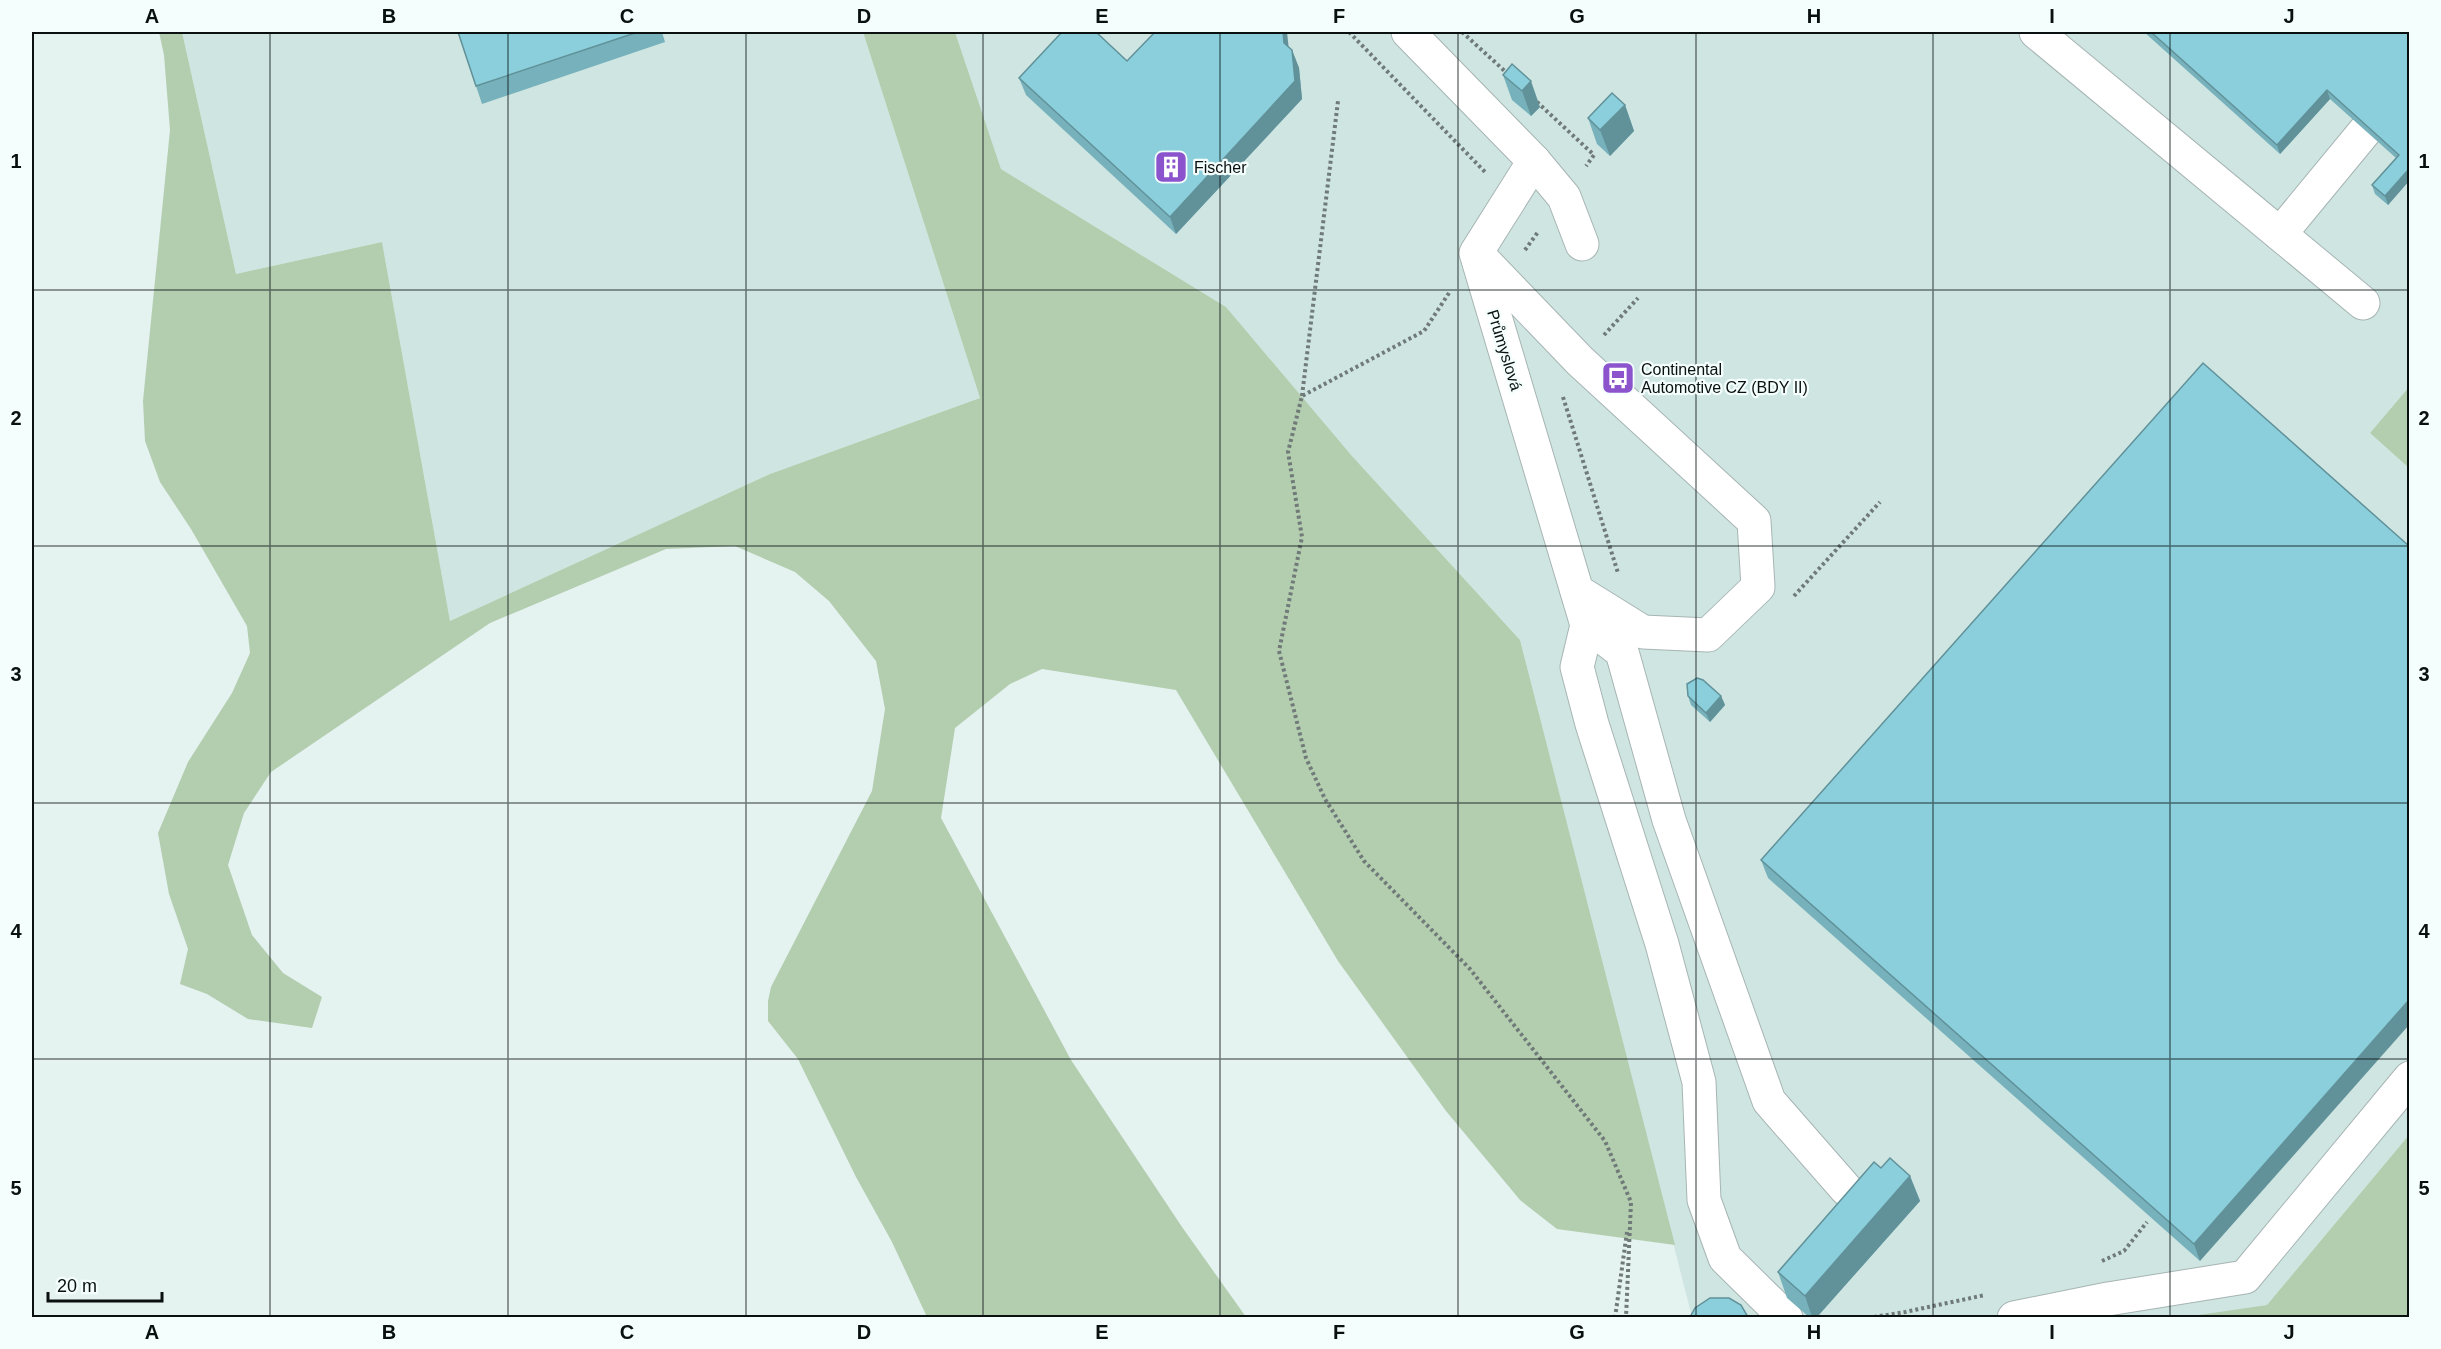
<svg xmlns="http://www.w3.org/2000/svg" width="2441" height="1349" viewBox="0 0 2441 1349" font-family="Arial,sans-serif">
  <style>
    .built { fill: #cee5e2 }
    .green { fill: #b3cdaf }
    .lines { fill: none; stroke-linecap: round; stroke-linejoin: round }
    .minor-casing { stroke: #a7b5b3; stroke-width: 35 }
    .path { stroke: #707a79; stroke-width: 4; stroke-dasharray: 3 3; stroke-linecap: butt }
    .minor { stroke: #fff; stroke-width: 33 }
    .wall { fill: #77b2bc }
    .shaded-wall { fill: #619199 }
    .building { fill: #8acfdb; stroke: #619199; stroke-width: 1.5 }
    .grid { fill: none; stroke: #0a0f0f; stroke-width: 1.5; stroke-opacity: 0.55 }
    .labels { text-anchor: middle; stroke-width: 4.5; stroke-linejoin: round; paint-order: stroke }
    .poi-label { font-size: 16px; fill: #0a0f0f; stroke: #f3fefd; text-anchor: start }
    .street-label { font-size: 16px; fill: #0a0f0f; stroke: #f3fefd }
    .neatline { fill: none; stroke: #0a0f0f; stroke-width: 2 }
    .grid-label { font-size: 20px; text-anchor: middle; font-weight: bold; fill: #0a0f0f }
  </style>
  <rect width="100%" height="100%" fill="#e4f2f0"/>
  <g class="built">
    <polygon points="182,32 863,32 980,398 770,474 450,621 382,242 236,274"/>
    <polygon points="955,32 2409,32 2409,387 2370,433 2409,468 2409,1135 2267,1305 2185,1318 1692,1317 1520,640 1352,456 1226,307 1001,169"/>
  </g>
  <g class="green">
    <polygon points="159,32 182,32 236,274 382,242 450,621 770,474 980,398 863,32 955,32 1001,169 1226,307 1352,456 1520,640 1675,1245 1557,1229 1520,1200 1446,1111 1338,961 1176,690 1042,669 1010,684 955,728 941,818 1071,1060 1182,1227 1246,1317 927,1317 892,1242 856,1177 798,1059 768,1021 768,1001 771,987 872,791 885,709 876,661 829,601 795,572 735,546 666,549 490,623 271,772 244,813 228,865 252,935 283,973 322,997 312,1028 248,1019 207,994 180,984 188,949 169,894 158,833 188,762 232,693 250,653 247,626 191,529 160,482 145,441 143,401 170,130 164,55"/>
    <polygon points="2409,387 2409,468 2370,433"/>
    <polygon points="2409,1135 2409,1317 2185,1317 2267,1305"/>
  </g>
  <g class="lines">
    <defs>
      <g id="minor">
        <polyline points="1408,32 1534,161 1564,197 1582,244"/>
        <polyline points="2036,32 2363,303"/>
        <polyline points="1534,161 1476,253 1587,625 1622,652 1669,820 1769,1101 1846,1189"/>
        <polyline points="2280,234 2365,131"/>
        <polyline points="1481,258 1580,361 1754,521 1758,587 1708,635 1643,632 1577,591"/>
        <polyline points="1587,625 1577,667 1592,724 1662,944 1699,1082 1704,1200 1725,1258 1786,1318"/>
        <polyline points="2014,1318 2108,1299 2245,1277 2410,1078"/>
      </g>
    </defs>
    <use href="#minor" class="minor-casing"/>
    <g class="path">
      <polyline points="1349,32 1485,172"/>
      <polyline points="1462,32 1508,74"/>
      <polyline points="1537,102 1594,155 1586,166"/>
      <polyline points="1525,250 1538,232"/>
      <polyline points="1449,293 1424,331 1302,396 1288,452 1302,537 1279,651 1306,758 1325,799 1364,861 1470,969 1605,1141 1631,1202 1626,1318"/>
      <polyline points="1604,335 1638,298"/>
      <polyline points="1302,396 1338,101"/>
      <polyline points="1563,397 1618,573"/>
      <polyline points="1794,596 1880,502"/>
      <polyline points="2102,1261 2124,1251 2147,1222"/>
      <polyline points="1615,1318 1627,1232"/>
      <polyline points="1868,1318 1905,1312 1985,1295"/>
    </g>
    <use href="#minor" class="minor"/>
  </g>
  <g class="wall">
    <polygon points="458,32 662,32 665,42 482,104"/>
    <polygon points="2144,32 2409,32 2409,181 2388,205 2375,194 2372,185 2396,158 2330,99 2280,154"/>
    <polygon points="1289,47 1292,50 1299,68 1302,99 1176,234 1026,95 1019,78 1127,61"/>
    <polygon points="1503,75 1540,107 1531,116 1512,100"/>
    <polygon points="1625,105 1634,131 1610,156 1597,144 1588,118"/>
    <polygon points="2409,546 2200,1261 1768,878 1761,860"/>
    <polygon points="1688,696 1721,696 1725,705 1710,722 1691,705"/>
    <polygon points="1881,1168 1910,1176 1920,1201 1817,1317 1809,1317 1787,1298 1778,1272"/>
  </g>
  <g class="shaded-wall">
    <polygon points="1283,32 1287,32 1290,60 1284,43"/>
    <polygon points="1292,50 1299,68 1302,99 1176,234 1170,217"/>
    <polygon points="1531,81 1540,107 1531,116 1522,91"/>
    <polygon points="2327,90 2330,99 2280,154 2277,145"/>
    <polygon points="1625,105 1634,131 1610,156 1600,130"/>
    <polygon points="2409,169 2409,181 2388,205 2385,196"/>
    <polygon points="1721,696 1725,705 1710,722 1706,713"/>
    <polygon points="2409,1000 2409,1025 2200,1261 2194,1244"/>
    <polygon points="1910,1176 1920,1201 1817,1317 1812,1317 1805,1296"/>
  </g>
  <g class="building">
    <polygon points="458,32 638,32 476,86"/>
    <polygon points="1062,32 1096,32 1127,61 1155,32 1283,32 1284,43 1292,50 1295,81 1170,217 1019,78"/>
    <polygon points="2151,32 2409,32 2409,169 2385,196 2372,185 2399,155 2327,90 2277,145"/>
    <polygon points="1512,64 1531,81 1522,91 1503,75"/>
    <polygon points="1612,93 1625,105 1600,130 1588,118"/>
    <polygon points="2203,363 2409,546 2409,1000 2194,1244 1761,860"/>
    <polygon points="1697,678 1703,680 1721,696 1706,713 1688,696 1687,684"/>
    <polygon points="1890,1158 1910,1176 1805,1296 1778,1272 1874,1162 1881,1168"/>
    <polygon points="1710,1298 1729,1298 1741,1305 1748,1317 1690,1317 1695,1308"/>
  </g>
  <path class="grid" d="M270 32V1318M508 32V1318M746 32V1318M983 32V1318M1220 32V1318M1458 32V1318M1696 32V1318M1933 32V1318M2170 32V1318M32 290H2410M32 546H2410M32 803H2410M32 1059H2410"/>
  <defs>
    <symbol id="building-square" viewBox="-11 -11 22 22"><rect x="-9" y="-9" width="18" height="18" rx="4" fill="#8c54cc" stroke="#f3fefd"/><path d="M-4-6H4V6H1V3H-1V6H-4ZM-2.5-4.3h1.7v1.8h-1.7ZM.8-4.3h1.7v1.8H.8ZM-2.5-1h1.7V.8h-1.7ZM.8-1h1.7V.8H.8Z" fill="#fff"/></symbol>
    <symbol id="bus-square" viewBox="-11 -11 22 22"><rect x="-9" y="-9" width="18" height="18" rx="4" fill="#8c54cc" stroke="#f3fefd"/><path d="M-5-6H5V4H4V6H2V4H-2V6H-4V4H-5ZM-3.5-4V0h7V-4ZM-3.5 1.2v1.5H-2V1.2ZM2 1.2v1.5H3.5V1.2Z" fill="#fff"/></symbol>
  </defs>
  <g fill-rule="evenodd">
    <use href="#building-square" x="1152" y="148" width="38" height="38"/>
    <use href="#bus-square" x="1599" y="359" width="38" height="38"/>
  </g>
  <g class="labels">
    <g class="poi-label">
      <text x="1194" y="173">Fischer</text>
      <text x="1641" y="375">Continental<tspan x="1641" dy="18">Automotive CZ (BDY II)</tspan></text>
    </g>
    <g class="street-label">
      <text transform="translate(1505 350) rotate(73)" y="6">Průmyslová</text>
    </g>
  </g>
  <rect width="2441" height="1349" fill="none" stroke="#f3fefd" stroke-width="66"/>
  <path d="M48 1292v9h114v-9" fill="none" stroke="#0a0f0f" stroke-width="3"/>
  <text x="57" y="1292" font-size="18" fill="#0a0f0f" stroke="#f3fefd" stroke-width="4.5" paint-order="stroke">20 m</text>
  <rect x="33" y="33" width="2375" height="1283" class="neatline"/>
  <g class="grid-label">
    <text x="152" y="23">A</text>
    <text x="389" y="23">B</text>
    <text x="627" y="23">C</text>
    <text x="864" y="23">D</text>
    <text x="1102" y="23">E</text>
    <text x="1339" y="23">F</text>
    <text x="1577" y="23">G</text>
    <text x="1814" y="23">H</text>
    <text x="2052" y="23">I</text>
    <text x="2289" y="23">J</text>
    <text x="16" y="168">1</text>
    <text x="2424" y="168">1</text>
    <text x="16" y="425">2</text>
    <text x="2424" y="425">2</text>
    <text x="16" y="681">3</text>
    <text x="2424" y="681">3</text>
    <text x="16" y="938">4</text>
    <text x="2424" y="938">4</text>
    <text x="16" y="1195">5</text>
    <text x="2424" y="1195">5</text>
    <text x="152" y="1339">A</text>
    <text x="389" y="1339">B</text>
    <text x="627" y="1339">C</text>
    <text x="864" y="1339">D</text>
    <text x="1102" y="1339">E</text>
    <text x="1339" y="1339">F</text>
    <text x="1577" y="1339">G</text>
    <text x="1814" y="1339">H</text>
    <text x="2052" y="1339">I</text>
    <text x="2289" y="1339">J</text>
  </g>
</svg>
